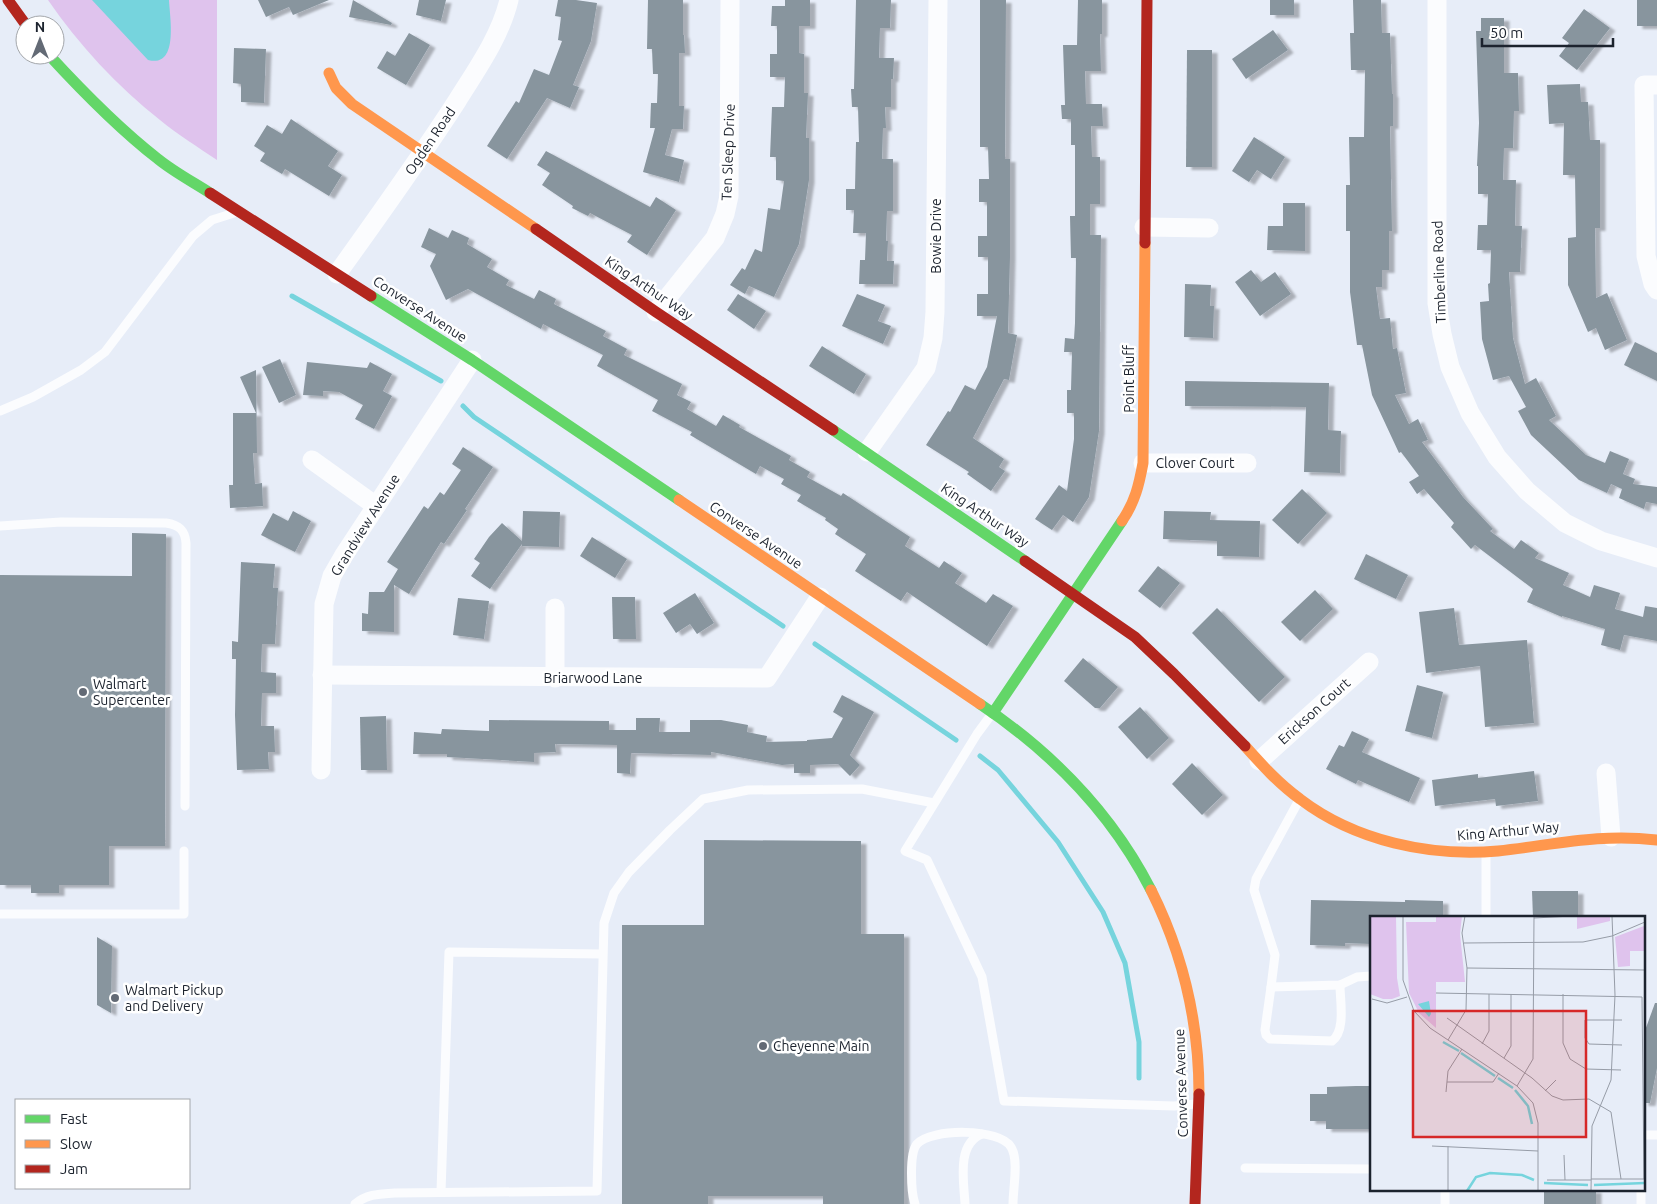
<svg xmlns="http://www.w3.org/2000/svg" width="1657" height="1204" viewBox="0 0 1657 1204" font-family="Ubuntu,sans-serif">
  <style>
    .green { fill: #dfc3ed }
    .water { fill: #76d4dd }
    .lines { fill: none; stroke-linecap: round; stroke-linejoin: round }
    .stream { stroke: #76d4dd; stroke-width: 5 }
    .building { fill: #88959e; filter: url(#shadow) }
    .lane { stroke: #fbfcfe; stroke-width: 9 }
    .street { stroke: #fbfcfe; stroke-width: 19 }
    .fast { stroke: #63d668; stroke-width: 11 }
    .slow { stroke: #ff974d; stroke-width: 11 }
    .jam { stroke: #b3261e; stroke-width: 11 }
    .poi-dot { fill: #636a75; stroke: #fff; stroke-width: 2 }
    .labels { text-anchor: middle; stroke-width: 5; stroke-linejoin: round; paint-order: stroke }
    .street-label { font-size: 14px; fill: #1c232e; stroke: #fff }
    .poi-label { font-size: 14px; fill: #1c232e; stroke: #fff; text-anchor: start }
    .inset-river { fill: none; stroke: #76d4dd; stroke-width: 2.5 }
    .inset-road { fill: none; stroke: #969ca7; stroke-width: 1 }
    .view { fill: #d62828; fill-opacity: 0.15; stroke: #d62828; stroke-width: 2.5 }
    .inset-edge { fill: none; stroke: #1c232e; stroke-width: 2.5 }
  </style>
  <defs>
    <filter id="shadow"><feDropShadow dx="5.5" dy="3" stdDeviation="1" flood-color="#0004"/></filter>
  </defs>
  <rect width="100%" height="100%" fill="#e7edf8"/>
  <path class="green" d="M48 0H217V160C198 147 178 135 160 120 117 86 79 45 48 0Z"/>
  <path class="water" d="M92 0H169C170 19 179 68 148 60Z"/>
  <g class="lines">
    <g class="stream">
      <polyline points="292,296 441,381"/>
      <polyline points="463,406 474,417 783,626"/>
      <polyline points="815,644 956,740"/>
      <polyline points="980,756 998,770 1058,842 1103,912 1125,963 1139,1042 1139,1078"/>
    </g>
  </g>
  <g class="building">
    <polygon points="258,0 329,0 293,15 289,7 266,17"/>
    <polygon points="353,0 392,23 391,25 349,17"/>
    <polygon points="419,0 446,0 441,21 416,15"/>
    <polygon points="558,0 576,0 597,3 591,41 573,85 579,87 570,108 547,98 507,159 487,146 516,101 519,103 534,69 549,75 562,41 558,40 561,17 555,16"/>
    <polygon points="648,0 683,0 683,35 684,35 685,53 679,53 679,106 684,106 683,129 672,129 665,155 684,160 679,182 643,172 655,128 650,128 651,103 657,103 658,74 653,74 652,49 647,49"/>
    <polygon points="785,0 810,0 810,26 799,26 799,53 804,54 804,93 808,93 806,138 809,138 809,180 799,244 774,297 749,286 745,294 730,285 742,268 745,270 755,249 762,252 768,208 780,210 784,181 776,180 776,157 770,157 772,107 784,107 785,77 770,77 770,54 777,54 777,26 771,26 772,6 785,6"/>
    <polygon points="856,0 891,0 890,28 880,28 879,58 894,58 893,79 891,79 891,107 885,107 886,128 883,128 882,159 893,159 893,211 887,211 886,241 888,241 887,261 894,261 893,284 859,284 860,260 865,260 866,233 853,233 854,210 846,210 846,189 855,189 856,142 859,142 858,107 852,107 851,89 854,89"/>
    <polygon points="980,0 1006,0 1005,159 1010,159 1010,257 1008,333 1017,335 1009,380 1004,379 973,438 1004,459 999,467 1005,471 991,491 967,474 969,472 926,445 948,411 950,412 965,385 975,390 987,367 997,316 977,316 977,294 988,294 988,257 978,257 978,236 987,236 987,202 979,202 979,179 989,179 988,147 980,147"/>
    <polygon points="1078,0 1102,0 1102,34 1100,34 1101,71 1085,71 1086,104 1102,104 1103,126 1091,126 1092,157 1100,157 1100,204 1090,204 1090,235 1101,235 1099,431 1089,497 1073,522 1063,515 1052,530 1035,519 1059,485 1067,491 1074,439 1074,413 1067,413 1067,390 1071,390 1072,352 1064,352 1065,338 1074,339 1075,323 1076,258 1071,258 1070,216 1075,216 1075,145 1071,145 1071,119 1062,119 1061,105 1065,105 1063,45 1077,45"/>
    <rect x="1270" y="0" width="24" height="15"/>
    <polygon points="1353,0 1381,0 1382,33 1390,33 1392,94 1393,94 1393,126 1390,126 1392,231 1389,231 1389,270 1382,270 1382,287 1376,287 1380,319 1390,318 1393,349 1397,348 1406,393 1395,395 1409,424 1418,419 1428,440 1422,442 1463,497 1493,529 1490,531 1514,549 1521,540 1539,553 1535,558 1569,573 1563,585 1590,597 1594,585 1620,593 1615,609 1643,617 1645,606 1657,608 1657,641 1624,635 1620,650 1601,645 1605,629 1562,616 1562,617 1527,602 1533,589 1475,545 1471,549 1451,527 1454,523 1424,489 1417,494 1409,482 1419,476 1401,452 1399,453 1372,395 1362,345 1357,345 1350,292 1350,231 1346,231 1346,185 1350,185 1349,137 1364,137 1365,70 1351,70 1350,33 1354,33"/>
    <rect x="1637" y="0" width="20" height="26"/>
    <polygon points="1584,9 1610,28 1577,70 1559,56 1569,43 1562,38"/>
    <polygon points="1481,18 1504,18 1504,73 1518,73 1519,111 1514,111 1513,148 1504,148 1503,180 1516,180 1515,226 1522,226 1520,272 1509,272 1513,338 1525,384 1536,378 1556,416 1549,420 1586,455 1605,463 1610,451 1629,459 1623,474 1635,479 1633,484 1657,487 1657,504 1646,502 1644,509 1619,498 1622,489 1611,484 1607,493 1579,480 1531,435 1518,411 1526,407 1509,376 1493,380 1482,339 1480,302 1489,301 1488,284 1490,283 1491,250 1477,250 1478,225 1487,225 1488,194 1478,194 1478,166 1477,166 1479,123 1476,31 1481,31"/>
    <polygon points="1273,30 1288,50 1246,79 1232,59"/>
    <polygon points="409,33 430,45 406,85 377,68 387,51 395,56"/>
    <polygon points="234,48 266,49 264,103 241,102 241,84 233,83"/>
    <polygon points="1187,50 1212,50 1212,167 1186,167"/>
    <polygon points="1580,84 1581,102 1588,102 1590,140 1600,140 1600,228 1595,228 1596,298 1607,293 1627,340 1605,350 1596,328 1588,332 1568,285 1568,238 1576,237 1575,175 1563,175 1564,123 1549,124 1547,85"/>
    <polygon points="291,119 338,151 328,166 342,175 329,196 285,169 282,174 260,161 265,153 254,146 267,125 282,134"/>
    <polygon points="1254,137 1285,157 1271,179 1257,170 1249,182 1232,171"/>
    <polygon points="546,151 650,207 656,197 676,210 647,255 627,242 632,235 590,213 588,216 572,208 573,206 542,185 550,173 537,165"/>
    <polygon points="1283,203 1305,203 1305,251 1267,250 1268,226 1283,226"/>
    <polygon points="429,228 448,238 452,230 469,238 467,244 492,259 487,267 509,280 506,285 534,299 539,290 556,299 554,304 606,331 603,336 627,349 624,355 682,384 677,395 691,402 687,409 716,426 723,415 740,425 739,427 791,456 789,460 810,472 807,477 841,496 843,493 910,537 905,546 939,568 944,561 962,573 955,583 986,603 993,594 1013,606 987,646 907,592 901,601 855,571 866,554 835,534 838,529 825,520 826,518 797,501 801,495 781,484 784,479 760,466 756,474 690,435 692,432 652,411 658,400 597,366 603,355 543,324 541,329 468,289 446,300 430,266 436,254 421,247"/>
    <polygon points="1251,270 1261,282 1275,272 1291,294 1260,316 1235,282"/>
    <polygon points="1185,284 1211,285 1210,306 1214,306 1213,338 1184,337"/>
    <polygon points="738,294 766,311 754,329 727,310"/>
    <polygon points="857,294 885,305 878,321 891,326 883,344 842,326"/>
    <polygon points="1635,342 1657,353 1657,381 1624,365"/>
    <polygon points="822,346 866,374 854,394 809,366"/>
    <polygon points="280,359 296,395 279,403 262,367"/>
    <polygon points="307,362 367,368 370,362 392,374 383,391 392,396 374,429 355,419 363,405 339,392 323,391 323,396 303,395"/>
    <polygon points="256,370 257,453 253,453 255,484 262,483 263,506 230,508 229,485 233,485 233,413 256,413 240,377"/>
    <polygon points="1185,381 1329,383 1328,430 1341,431 1340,473 1304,472 1306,407 1185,406"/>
    <polygon points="463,447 493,467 465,509 467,510 444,544 441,542 409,594 394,585 394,632 362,631 362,613 368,614 369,592 384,592 398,569 387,562 424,506 428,509 440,492 444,495 461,470 452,464"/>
    <polygon points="1302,489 1327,513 1298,544 1272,520"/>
    <polygon points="293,511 311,521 295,552 261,535 273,513 288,521"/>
    <polygon points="523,511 560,512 559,547 522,546 522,544 490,589 471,576 480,563 474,559 489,537 502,523 522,541"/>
    <polygon points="1164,511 1211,512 1210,520 1260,521 1259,557 1217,556 1217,541 1163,539"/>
    <polygon points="132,533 166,534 165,846 109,846 109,885 59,885 59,893 31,893 31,885 0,885 0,575 132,576"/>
    <polygon points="592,537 627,559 615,578 580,556"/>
    <polygon points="1366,554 1408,575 1396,599 1354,579"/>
    <polygon points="241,562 275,564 273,588 278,588 275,644 262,644 261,672 276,673 276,693 262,693 261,726 274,726 275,752 268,752 269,769 237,770 235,715 236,659 232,659 232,641 238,642"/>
    <polygon points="1158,566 1180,583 1160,608 1138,591"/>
    <polygon points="1315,590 1333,609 1300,641 1281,622"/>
    <polygon points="695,593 714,623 697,634 690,624 676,633 663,613"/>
    <polygon points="612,597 635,597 636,639 613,639"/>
    <polygon points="458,598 489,601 484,639 453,635"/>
    <polygon points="1217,608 1285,677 1259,702 1192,633"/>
    <polygon points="1454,608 1459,645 1527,640 1534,723 1485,727 1480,666 1426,673 1419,612"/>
    <polygon points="1083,658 1118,687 1100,708 1095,708 1064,681"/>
    <polygon points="1417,685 1443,692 1432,738 1405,731"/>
    <polygon points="842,695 874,712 850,755 860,765 850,776 838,764 810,765 810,773 794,773 794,764 782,765 711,752 711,755 631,753 630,774 617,773 617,745 555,744 556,752 534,753 534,762 447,757 447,754 413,754 414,732 441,734 442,729 489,731 489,720 609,721 609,730 636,730 636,718 660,718 659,732 690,732 690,720 721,720 748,725 747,732 767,736 766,742 807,741 807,740 832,738 843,718 833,712"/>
    <polygon points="1140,707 1169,738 1147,759 1118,727"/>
    <polygon points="386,716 387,770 361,770 360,717"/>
    <polygon points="1352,731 1369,739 1362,752 1420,778 1409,802 1358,780 1356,784 1326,769 1339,745 1344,747"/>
    <polygon points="1192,763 1223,795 1202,815 1172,784"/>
    <polygon points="1534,771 1538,801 1496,806 1495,799 1435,806 1432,780 1478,774 1478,778"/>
    <polygon points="704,840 861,841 861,934 904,934 904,1204 823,1204 823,1196 708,1196 708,1204 622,1204 622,925 704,925"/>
    <polygon points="1532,891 1578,891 1578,918 1533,918"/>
    <polygon points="1311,900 1405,902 1405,900 1443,901 1443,918 1371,918 1371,944 1345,943 1345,946 1310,945"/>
    <polygon points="97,937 112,946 111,1013 97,1005"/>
    <polygon points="1655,1003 1657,1003 1657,1068 1650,1103 1643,1103 1643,1036"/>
    <polygon points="1356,1086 1371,1086 1371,1129 1326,1129 1326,1121 1310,1121 1310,1094 1327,1094 1327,1087"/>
    <rect x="1544" y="1190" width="52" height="14"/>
  </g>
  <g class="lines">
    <g class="lane">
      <polyline points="0,411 33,397 81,370 105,352 193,236 212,220 234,213"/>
      <path d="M0 526 61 522 166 523C179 525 185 530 186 543L185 806"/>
      <polyline points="991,715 977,734 905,851 927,860 982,977 1004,1101 1174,1106 1196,1104"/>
      <polyline points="1298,802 1256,879 1254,890 1275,955 1271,987 1340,985 1357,977 1371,976"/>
      <polyline points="0,914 184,914 184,851"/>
      <polyline points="1486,918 1486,853"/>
      <path d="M1271 987 1265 1030 1266 1035 1270 1039 1332 1041C1346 1031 1340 1001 1340 985"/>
      <polyline points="1643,1135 1657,1135"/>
      <polyline points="1245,1168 1371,1169"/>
      <polyline points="1641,1190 1641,1204"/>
      <polyline points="441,1192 449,952 602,954"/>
      <path d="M355 1204C367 1194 379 1194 395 1193L597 1191 604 923 614 893 629 872 670 830 703 799 748 790 862 789 934 803"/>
      <path d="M915 1204C911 1193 909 1153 917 1144 931 1128 1000 1128 1011 1147 1019 1160 1013 1188 1013 1204"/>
      <path d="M965 1204C964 1182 956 1144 982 1134"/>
      <polyline points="1445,1204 1445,1190"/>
    </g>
    <g class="street">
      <polyline points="1437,0 1437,303 1442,334 1450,367 1470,413 1497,457 1527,491 1565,523 1601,541 1657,558"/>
      <polyline points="1657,85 1644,85 1646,256 1653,284 1657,290"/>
      <polyline points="1144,227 1209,228"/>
      <path d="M337 274C378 217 419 160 457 101 477 69 500 37 509 0"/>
      <polyline points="656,312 715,238 725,214 729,196 730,0"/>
      <polyline points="867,452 926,368 933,338 935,312 938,0"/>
      <polyline points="312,460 376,506"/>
      <polyline points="1143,463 1247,463"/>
      <polyline points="555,608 555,678"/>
      <polyline points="322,675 767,678 820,597"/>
      <polyline points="1259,761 1369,662"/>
      <polyline points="321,770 324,604 332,576 344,555 472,360"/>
      <polyline points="1606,773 1611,837"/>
    </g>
    <g class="fast">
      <path d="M49 55C83 92 118 128 158 159 174 172 193 182 210 193"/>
      <polyline points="371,296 472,360 679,500"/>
      <polyline points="833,430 1025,561"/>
      <path d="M980 704C1053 753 1111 812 1151 890"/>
      <polyline points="993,713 1122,521"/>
    </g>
    <g class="slow">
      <polyline points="329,73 336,88 352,104 536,229"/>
      <polyline points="679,500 980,704"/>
      <path d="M1122 521C1135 502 1139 485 1143 463L1145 243"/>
      <path d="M1245 746C1262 765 1279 784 1300 799 1355 841 1430 857 1498 851 1554 845 1599 833 1657 840"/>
      <path d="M1151 890C1183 954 1199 1023 1199 1094"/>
    </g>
    <g class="jam">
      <polyline points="8,0 26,25"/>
      <polyline points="210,193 371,296"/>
      <polyline points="536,229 656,312 833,430"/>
      <polyline points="1145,243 1147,0"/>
      <polyline points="1025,561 1135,637 1174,674 1245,746"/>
      <polyline points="1195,1204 1199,1094"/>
    </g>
  </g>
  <g class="poi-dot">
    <circle cx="83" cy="692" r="5"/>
    <circle cx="115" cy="998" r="5"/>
    <circle cx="763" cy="1046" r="5"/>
  </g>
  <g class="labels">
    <g class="street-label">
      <text transform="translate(430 141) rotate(-56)" y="5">Ogden Road</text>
      <text transform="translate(728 152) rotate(-88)" y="5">Ten Sleep Drive</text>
      <text transform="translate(936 236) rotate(-90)" y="5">Bowie Drive</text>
      <text transform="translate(1439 272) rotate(-92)" y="5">Timberline Road</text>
      <text transform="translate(649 288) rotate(34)" y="5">King Arthur Way</text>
      <text transform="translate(420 309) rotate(33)" y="5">Converse Avenue</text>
      <text transform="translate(1129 379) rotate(-90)" y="5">Point Bluff</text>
      <text x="1195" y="468">Clover Court</text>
      <text transform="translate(985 515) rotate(34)" y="5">King Arthur Way</text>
      <text transform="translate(365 525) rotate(-58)" y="5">Grandview Avenue</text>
      <text transform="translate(756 535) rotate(34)" y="5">Converse Avenue</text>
      <text x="593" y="683">Briarwood Lane</text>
      <text transform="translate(1314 711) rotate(-42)" y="5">Erickson Court</text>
      <text transform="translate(1508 831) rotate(-5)" y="5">King Arthur Way</text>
      <text transform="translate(1181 1083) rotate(-92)" y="5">Converse Avenue</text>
    </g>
    <g class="poi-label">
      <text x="93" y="689">Walmart<tspan x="93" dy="16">Supercenter</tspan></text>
      <text x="125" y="995">Walmart Pickup<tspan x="125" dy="16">and Delivery</tspan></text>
      <text x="773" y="1051">Cheyenne Main</text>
    </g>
  </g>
  <g transform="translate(1370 916)">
    <rect width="275" height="275" fill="#e7edf8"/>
    <path d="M0 0H26L27 62 30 80 22 83H13L0 78ZM66 0H92L90 18 95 66H66V112L49 97 39 77 36 6H66ZM207 0H240V5L207 13ZM274 10 275 35H260V50L248 51 245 21Z" fill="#dfc3ed"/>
    <path d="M59 85 61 98 59 101 48 88Z" fill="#76d4dd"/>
    <path class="inset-river" d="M73 126 89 135M91 137 125 160M128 162 143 172M145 174 158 190 162 208M174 267 218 269M224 269 275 267M97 275 106 261 120 257 152 259 164 264"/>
    <path class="inset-road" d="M33 0V64L44 95 60 112 147 170 163 187 168 207V275M164 2 202 0M94 27 213 26 242 20 275 6M97 52 275 54M66 77 272 81 274 263M193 78V127L200 143 216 153 251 154M2 83 17 87 37 81M77 102 162 162 182 180 193 184 219 183 241 196 251 263M252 104H215V122L219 128 252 129M78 124 96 94 97 52 92 17 95 0M112 128 119 115V78M134 142 141 130V78M77 166H123L129 157M147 170 163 143 164 0M175 175 186 164M76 176 78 155 92 133M62 230 168 235M194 239 195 264M221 263H275M177 264H221M78 275V230M221 275 222 210 241 164 245 79 242 0"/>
    <path class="view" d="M43 95H216V221H43Z"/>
    <rect width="275" height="275" class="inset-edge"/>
  </g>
  <rect x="15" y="1099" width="175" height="90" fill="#ffffff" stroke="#a4a7ab"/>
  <rect x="25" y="1115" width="25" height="8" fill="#63d668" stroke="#a4a7ab"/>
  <text x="60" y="1124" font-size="15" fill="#1c232e">Fast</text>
  <rect x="25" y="1140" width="25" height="8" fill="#ff974d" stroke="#a4a7ab"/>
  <text x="60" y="1149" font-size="15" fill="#1c232e">Slow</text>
  <rect x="25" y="1165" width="25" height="8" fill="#b3261e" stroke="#a4a7ab"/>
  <text x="60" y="1174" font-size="15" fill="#1c232e">Jam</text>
  <g transform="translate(40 40)"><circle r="24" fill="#ffffff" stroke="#a4a7ab"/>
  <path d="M0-4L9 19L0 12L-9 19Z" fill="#636a75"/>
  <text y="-8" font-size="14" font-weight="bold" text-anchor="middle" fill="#1c232e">N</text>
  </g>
  <path d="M1482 38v8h131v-8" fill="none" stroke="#1c232e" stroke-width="2.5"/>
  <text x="1490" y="38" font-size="15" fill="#1c232e" stroke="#ffffff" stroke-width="4" paint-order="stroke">50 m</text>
</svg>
